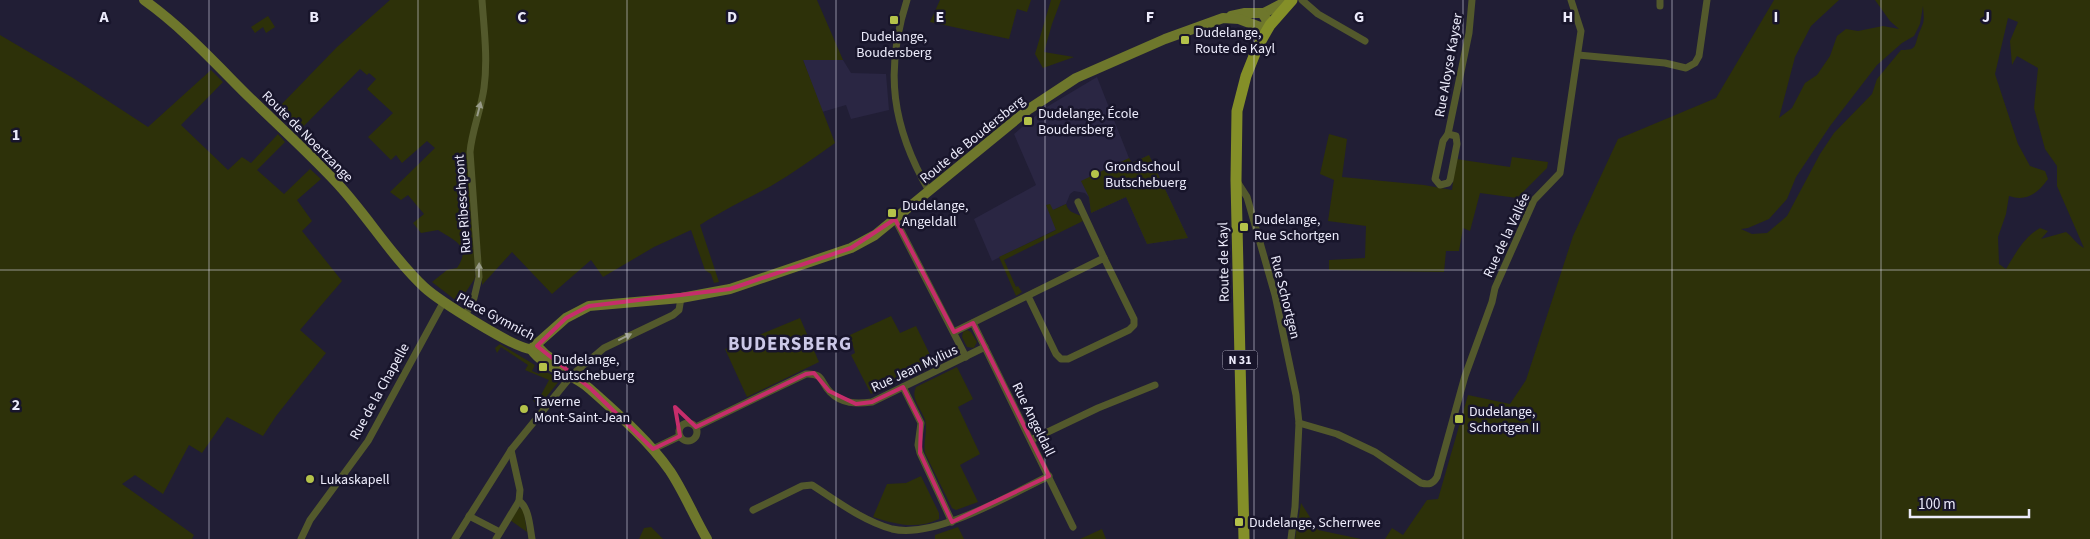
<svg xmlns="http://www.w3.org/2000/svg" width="2090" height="539" viewBox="0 0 2090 539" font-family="'Source Sans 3',sans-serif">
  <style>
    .built { fill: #2a2643 }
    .green { fill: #2d3109; fill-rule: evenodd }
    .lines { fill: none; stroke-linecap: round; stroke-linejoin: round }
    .street { stroke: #53592c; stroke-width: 7 }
    .secondary { stroke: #6e772c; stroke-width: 10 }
    .primary { stroke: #848f28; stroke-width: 11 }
    .oneway { fill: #989b89 }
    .marked { fill: none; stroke: #c62d6b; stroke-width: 4; stroke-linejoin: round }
    .grid { fill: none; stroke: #ecebfb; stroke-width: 1; stroke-opacity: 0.55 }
    .poi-dot { fill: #b4c24a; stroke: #18152b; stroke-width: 2 }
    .labels { text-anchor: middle; stroke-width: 5; stroke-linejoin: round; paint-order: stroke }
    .shield { fill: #18152b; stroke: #acabbd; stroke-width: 1 }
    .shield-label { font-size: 12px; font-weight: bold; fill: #ecebfb }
    .poi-label { font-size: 14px; fill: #ecebfb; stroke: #18152b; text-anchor: start }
    .street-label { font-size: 14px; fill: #ecebfb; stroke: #18152b }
    .district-label { font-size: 19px; font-weight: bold; letter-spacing: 1px; fill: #cbc8e7; stroke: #18152b }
    .grid-label { font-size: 16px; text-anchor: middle; font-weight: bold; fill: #ecebfb; stroke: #18152b; stroke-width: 5; stroke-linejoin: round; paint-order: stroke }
  </style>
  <rect width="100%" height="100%" fill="#211e35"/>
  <g class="built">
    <polygon points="803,60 843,60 851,73 886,74 889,110 851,119 846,105 822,112"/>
    <polygon points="1097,77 1129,158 1132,163 1149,155 1188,238 1147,244 1126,197 1091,213 1089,197 1085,193 1074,191 1070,194 1066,204 1053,210 1057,229 992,261 974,219 1036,185 1014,134 1045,108"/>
  </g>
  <g class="green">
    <path d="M390 0H817L843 60H803L835 143C814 158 793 173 771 186 747 199 723 210 700 225L719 282 714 283 711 274 705 270 691 230 654 247 603 277 591 260 552 294 512 252 482 285 481 259 474 174 475 278 462 298 454 299 432 282 447 270 457 268C472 246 455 241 438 230L421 233 413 223 424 214 408 195 401 200 390 192 435 148 427 141 402 163 396 155 391 160 368 137 393 113 367 89 376 79 369 73 367 75 360 69 298 132 277 109 337 47Z"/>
    <polygon points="940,0 1031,0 1027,12 1017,9 1009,39 930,22"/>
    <polygon points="1051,0 1061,0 1052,24 1044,52 1074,57 1043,68 1035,54"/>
    <path d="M1774 0H1839L1811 26 1795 57 1779 118 1792 108 1805 83 1817 75 1830 56 1837 36 1846 29 1858 31 1883 26 1899 29 1890 21 1875 0H2090V539H1385L1392 528 1403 535 1427 500 1438 499 1468 395 1510 404 1526 380 1573 236 1618 139 1716 98ZM1923 6C1924 21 1925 20 1919 33 1914 46 1918 50 1901 50L1877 79 1872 94 1834 133 1820 154 1787 216 1767 233 1752 234 1741 229 1748 228 1769 219 1787 199 1796 177 1830 126 1877 65 1902 43 1914 36 1920 24ZM2008 18 2018 22 2010 41 2012 65 2017 56 2038 68 2034 108 2045 149 2057 166V186L2084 248C2076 244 2073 237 2066 232L2041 239 2048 231 2040 228C2023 238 2016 253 2006 269L1999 264 1998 237 2006 214 2009 196C2027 202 2038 193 2048 179L2045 171 2030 166 2018 144 1995 74Z"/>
    <polygon points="268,16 275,27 266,33 263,27 255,33 251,27"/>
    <polygon points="0,35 73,78 148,127 211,70 223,82 181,125 228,170 242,157 251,163 278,134 285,142 257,170 284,194 310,169 321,179 297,200 312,221 302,231 342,281 300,330 326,353 276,416 263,436 227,417 202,453 189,445 163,494 135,475 122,484 194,535 192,539 0,539"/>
    <polygon points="1329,134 1347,139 1342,177 1424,185 1452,190 1456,159 1510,167 1512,157 1548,162 1547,168 1517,198 1480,193 1470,231 1463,228 1459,251 1446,251 1444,272 1329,270 1329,260 1365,258 1366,226 1328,221 1334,180 1320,174"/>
    <polygon points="1149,155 1188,238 1147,244 1126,197 1091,213 1089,197 1081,181 1129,158 1132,163"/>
    <path d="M1050 204 1053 210 1066 204C1069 213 1073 212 1081 216L1083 221 1004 260 1016 287 1018 286 1022 292 1016 296 999 257 1056 230 1046 205Z"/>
    <polygon points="891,316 900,333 916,326 934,363 871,394 851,355 855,353 850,335"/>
    <polygon points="800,318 819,362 747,397 725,349"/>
    <polygon points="967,330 971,332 977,342 974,348 967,347 962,337 963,332"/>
    <polygon points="500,344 535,365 532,371 539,374 542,369 560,380 538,407 533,400 541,395 549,380 525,370 528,365 501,347 497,353 495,348"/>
    <path d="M957 367 973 399 958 407 980 454 960 465 978 502 956 510 952 508 925 453C923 442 928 430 925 420 922 409 910 399 916 387Z"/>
    <path d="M921 476 939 513V519C917 530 894 524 873 517L887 484 906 483Z"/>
    <polygon points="1301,503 1318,530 1361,539 1295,539"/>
    <polygon points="519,508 523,509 524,512 527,532 510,520"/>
    <polygon points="651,527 663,539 639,539 644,528"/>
    <polygon points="958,527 964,539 935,539 935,535"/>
    <polygon points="1102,529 1106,539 1080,539"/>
  </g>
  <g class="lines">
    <g class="street">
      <path d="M907 0C884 71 892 127 929 191"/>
      <polyline points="1302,0 1318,14 1365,41"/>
      <polyline points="1660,0 1660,6"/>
      <polyline points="1578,55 1665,63 1686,68 1695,63 1699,56 1707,0"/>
      <polyline points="1448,134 1469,33 1472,0"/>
      <polygon points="1448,134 1456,136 1457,144 1450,180 1448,183 1440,185 1435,179 1443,141"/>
      <polyline points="1238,183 1247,197 1275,295 1296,395 1299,423 1295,507 1291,539"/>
      <polyline points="1078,202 1104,258"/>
      <polyline points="895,219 966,357"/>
      <path d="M465 316 474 298 479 277 470 152C472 130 481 110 484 88 488 59 484 29 482 0"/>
      <polyline points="973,323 1073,527"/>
      <polyline points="954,332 1104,258 1134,319 1134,325 1129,330 1068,359 1061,359 1056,354 1028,296"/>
      <polyline points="903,387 921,423 918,445 920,453 952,522"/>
      <path d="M1299 423 1337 434 1375 452 1421 483C1429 485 1433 484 1437 477L1465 376 1492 302 1495 288 1534 200 1560 173 1581 31 1571 0"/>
      <circle cx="688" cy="432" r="9"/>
      <path d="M696 427 806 374C824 373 820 382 830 392 842 404 856 404 872 402L985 347"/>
      <polyline points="1031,440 1098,408 1155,385"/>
      <polyline points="653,449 680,436"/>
      <path d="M511 450 520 490 519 501C529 507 530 528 532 539"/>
      <path d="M753 510 802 486 812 485C837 501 863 521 892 529 936 539 1009 495 1049 476"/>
      <polyline points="469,516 500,532"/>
      <polyline points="301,539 310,520 368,441 443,303"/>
      <polyline points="455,539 511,450 572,375 604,348 673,315 679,310 681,298"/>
      <polyline points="496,539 519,501"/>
    </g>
    <g class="secondary">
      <path d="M144 0C182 27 214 62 247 95 277 124 308 152 336 182 367 215 391 256 424 287 438 300 515 349 531 349"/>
      <polyline points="1231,16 1245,13 1264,13 1289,0"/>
      <polyline points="537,346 545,354 562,366"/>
      <polyline points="531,349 566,318 589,306 681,298 730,289 851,248 875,235 1029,109 1076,78 1165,39 1223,18 1239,19 1260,27 1270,25 1262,13"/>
      <path d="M531 349C546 370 572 372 590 389 618 414 649 441 670 471 684 492 694 517 707 539"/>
    </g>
    <polyline class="primary" points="1244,539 1236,180 1237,111 1246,76 1258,46 1270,25 1292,0"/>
  </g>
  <defs><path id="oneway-solid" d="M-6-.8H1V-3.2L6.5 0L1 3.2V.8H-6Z" transform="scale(1.25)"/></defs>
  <g class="oneway">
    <use href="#oneway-solid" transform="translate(479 109) rotate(-76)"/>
    <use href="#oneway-solid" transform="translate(479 270) rotate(-89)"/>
    <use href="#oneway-solid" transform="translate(625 337) rotate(-26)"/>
  </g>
  <path class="marked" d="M895 219 954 332 973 323 1049 476 952 522 920 453 921 423 903 387 872 402 856 404 829 391 814 373 806 374 696 427 675 407 680 436 653 449 590 388 537 346 566 318 589 306 730 289 851 248Z"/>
  <path class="grid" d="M209 0V539M418 0V539M627 0V539M836 0V539M1045 0V539M1254 0V539M1463 0V539M1672 0V539M1881 0V539M0 270H2090"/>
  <g class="poi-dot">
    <rect x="889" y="15" width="10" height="10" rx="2.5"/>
    <rect x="1180" y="35" width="10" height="10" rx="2.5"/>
    <rect x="1023" y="116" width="10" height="10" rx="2.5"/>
    <circle cx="1095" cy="174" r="5"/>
    <rect x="887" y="208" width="10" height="10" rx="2.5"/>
    <rect x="1239" y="222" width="10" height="10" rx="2.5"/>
    <rect x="538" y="362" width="10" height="10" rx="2.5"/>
    <circle cx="524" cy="409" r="5"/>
    <rect x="1454" y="414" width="10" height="10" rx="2.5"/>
    <circle cx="310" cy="479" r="5"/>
    <rect x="1234" y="517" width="10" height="10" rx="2.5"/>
  </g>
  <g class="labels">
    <rect class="shield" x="1222.5" y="350.5" width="35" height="19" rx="4"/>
    <g class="shield-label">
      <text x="1240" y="364">N 31</text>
    </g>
    <g class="poi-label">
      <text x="1195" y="37">Dudelange,<tspan x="1195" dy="16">Route de Kayl</tspan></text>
      <text x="894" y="41" text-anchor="middle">Dudelange,<tspan x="894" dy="16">Boudersberg</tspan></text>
      <text x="1038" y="118">Dudelange, École<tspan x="1038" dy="16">Boudersberg</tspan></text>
      <text x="1105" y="171">Grondschoul<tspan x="1105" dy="16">Butschebuerg</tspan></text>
      <text x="902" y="210">Dudelange,<tspan x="902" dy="16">Angeldall</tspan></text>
      <text x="1254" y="224">Dudelange,<tspan x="1254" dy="16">Rue Schortgen</tspan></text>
      <text x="553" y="364">Dudelange,<tspan x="553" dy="16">Butschebuerg</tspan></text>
      <text x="534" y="406">Taverne<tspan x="534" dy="16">Mont-Saint-Jean</tspan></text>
      <text x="1469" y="416">Dudelange,<tspan x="1469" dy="16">Schortgen II</tspan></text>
      <text x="320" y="484">Lukaskapell</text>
      <text x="1249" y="527">Dudelange, Scherrwee</text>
    </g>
    <g class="street-label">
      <text transform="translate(1448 65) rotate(-80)" y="5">Rue Aloyse Kayser</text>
      <text transform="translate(308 136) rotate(45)" y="5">Route de Noertzange</text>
      <text transform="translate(972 139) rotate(-39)" y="5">Route de Boudersberg</text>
      <text transform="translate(462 204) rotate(-94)" y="5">Rue Ribeschpont</text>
      <text transform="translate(1506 235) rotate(-65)" y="5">Rue de la Vallée</text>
      <text transform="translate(1223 262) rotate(-91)" y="5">Route de Kayl</text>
      <text transform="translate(1286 297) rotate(76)" y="5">Rue Schortgen</text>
      <text transform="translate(496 316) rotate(28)" y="5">Place Gymnich</text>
      <text transform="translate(914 368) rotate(-25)" y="5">Rue Jean Mylius</text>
      <text transform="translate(379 391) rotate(-61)" y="5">Rue de la Chapelle</text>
      <text transform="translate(1034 419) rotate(64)" y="5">Rue Angeldall</text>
    </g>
    <g class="district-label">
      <text x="790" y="350">BUDERSBERG</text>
    </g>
  </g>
  <g class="grid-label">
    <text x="104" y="22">A</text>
    <text x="314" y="22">B</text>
    <text x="522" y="22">C</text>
    <text x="732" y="22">D</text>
    <text x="940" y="22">E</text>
    <text x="1150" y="22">F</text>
    <text x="1359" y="22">G</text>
    <text x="1568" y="22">H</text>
    <text x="1776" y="22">I</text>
    <text x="1986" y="22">J</text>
    <text x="16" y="140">1</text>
    <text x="16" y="410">2</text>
  </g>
  <path d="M1910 509v8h119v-8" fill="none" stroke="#ecebfb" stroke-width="2.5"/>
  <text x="1918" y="509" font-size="15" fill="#ecebfb" stroke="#18152b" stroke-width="4" paint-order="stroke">100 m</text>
</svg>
